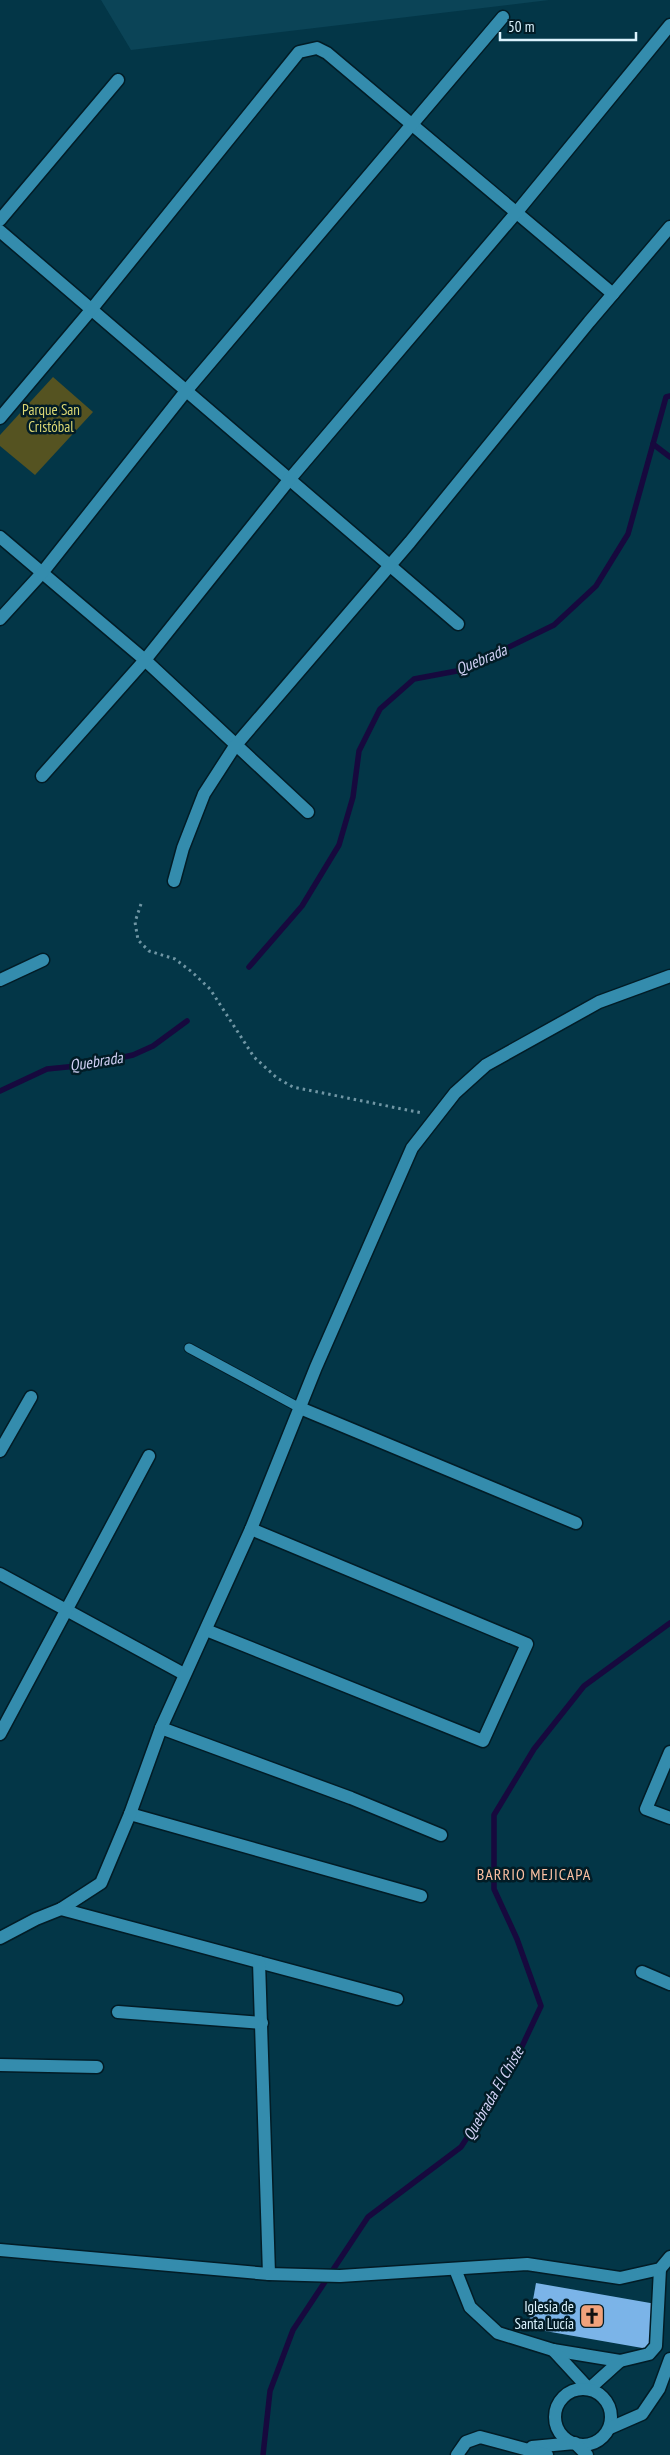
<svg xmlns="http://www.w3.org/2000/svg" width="670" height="2455" viewBox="0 0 670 2455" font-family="'PT Sans Narrow',sans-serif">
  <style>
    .built { fill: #0b4457 }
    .green { fill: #555321 }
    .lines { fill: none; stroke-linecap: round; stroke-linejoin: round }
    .stream { stroke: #17093e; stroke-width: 5.5 }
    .building { fill: #7bb4e8 }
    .lane-casing { stroke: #021c26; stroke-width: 11 }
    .street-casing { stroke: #021c26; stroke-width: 15 }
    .secondary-casing { stroke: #021c26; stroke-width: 15 }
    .path { stroke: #7096a4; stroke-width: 3; stroke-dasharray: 2.5 4; stroke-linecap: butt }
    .lane { stroke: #348cad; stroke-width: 9 }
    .street { stroke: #348cad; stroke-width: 12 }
    .secondary { stroke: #348cad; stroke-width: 12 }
    .labels { text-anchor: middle; stroke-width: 5; stroke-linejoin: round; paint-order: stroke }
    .park-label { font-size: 15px; fill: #dcd874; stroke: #021c26 }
    .poi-label { font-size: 15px; fill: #dbf3fe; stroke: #021c26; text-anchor: end }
    .water-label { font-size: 16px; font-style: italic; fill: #d3d2f6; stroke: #021c26 }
    .neighbourhood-label { font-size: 16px; letter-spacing: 1px; fill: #fcc0a3; stroke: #021c26 }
  </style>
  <rect width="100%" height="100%" fill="#033647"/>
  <polygon class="built" points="101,0 549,0 131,50"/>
  <polygon class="green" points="53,377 93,412 35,475 0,446 0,435"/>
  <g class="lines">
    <g class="stream">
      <polyline points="670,396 666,397 653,444 670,457"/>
      <polyline points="249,967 302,906 339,845 353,797 359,751 380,709 414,679 462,670 554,625 596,586 628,534 653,444"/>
      <polyline points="0,1091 47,1069 87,1065 133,1055 153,1046 187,1021"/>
      <polyline points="263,2455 270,2391 293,2330 368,2217 461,2147 509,2074 541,2006 517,1939 494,1889 494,1815 534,1749 584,1686 670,1623"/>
    </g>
  </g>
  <polygon class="building" points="536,2283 656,2304 648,2349 528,2328"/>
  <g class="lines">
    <defs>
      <polyline id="lane" points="189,1348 300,1408"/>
      <g id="street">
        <polyline points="0,220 118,80"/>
        <polyline points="0,231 458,624"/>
        <polyline points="0,418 91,310 299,52 317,48 327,53 613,294"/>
        <polyline points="0,537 145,660 308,812"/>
        <polyline points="0,619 42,573 186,391 503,17"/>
        <polyline points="42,776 145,660 289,480 516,213 670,25"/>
        <polyline points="174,881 183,848 204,794 235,746 410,542 589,322 670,227"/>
        <polyline points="0,980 43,960"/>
        <polyline points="300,1408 576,1523"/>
        <polyline points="0,1451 31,1397"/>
        <polyline points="0,1574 184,1674"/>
        <polyline points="206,1630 483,1741 527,1644 251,1529"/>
        <polyline points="161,1728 351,1798 441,1835"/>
        <polyline points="0,1734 149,1456"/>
        <polyline points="670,1752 646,1809 670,1818"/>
        <polyline points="130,1814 421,1896"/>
        <polyline points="61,1909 397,1999"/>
        <polyline points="0,1938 36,1919 61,1909 101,1883 130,1814 161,1728 251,1529 316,1367 412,1148 455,1093 486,1065 599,1002 670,976"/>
        <polyline points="259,1962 269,2274"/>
        <polyline points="642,1972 670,1984"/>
        <polyline points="118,2012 262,2023"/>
        <polyline points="0,2065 97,2067"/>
        <polyline points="455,2269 470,2307 498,2333 553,2350 620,2361 649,2354 656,2346 660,2269"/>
        <polyline points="553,2350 589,2389 620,2361"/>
        <circle cx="583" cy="2417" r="28"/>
        <polyline points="610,2428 642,2414 659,2389 670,2359"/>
        <polyline points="532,2447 575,2443 587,2455"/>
        <polyline points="457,2455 466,2442 480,2437 547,2455"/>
      </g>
      <polyline id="secondary" points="0,2250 269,2274 340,2276 527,2264 620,2278 660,2269 670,2257"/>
    </defs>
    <use href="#lane" class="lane-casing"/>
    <use href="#street" class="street-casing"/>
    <use href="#secondary" class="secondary-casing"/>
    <polyline class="path" points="141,904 135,922 138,940 149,951 175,959 192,972 210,989 254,1057 277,1078 293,1087 422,1113"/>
    <use href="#lane" class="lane"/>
    <use href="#street" class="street"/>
    <use href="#secondary" class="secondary"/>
  </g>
  <defs>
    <symbol id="church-square" viewBox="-11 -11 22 22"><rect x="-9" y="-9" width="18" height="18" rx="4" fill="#f1a27b" stroke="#021c26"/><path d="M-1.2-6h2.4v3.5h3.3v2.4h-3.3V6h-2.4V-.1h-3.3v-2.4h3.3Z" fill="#111"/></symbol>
  </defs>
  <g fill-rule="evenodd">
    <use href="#church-square" x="578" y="2302" width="28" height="28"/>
  </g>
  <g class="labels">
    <g class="park-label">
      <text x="51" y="415">Parque San<tspan x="51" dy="17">Cristóbal</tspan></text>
    </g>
    <g class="poi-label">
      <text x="574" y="2312">Iglesia de<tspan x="574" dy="17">Santa Lucía</tspan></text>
    </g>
    <g class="water-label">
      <text transform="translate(481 659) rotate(-23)" y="6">Quebrada</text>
      <text transform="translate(96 1061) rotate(-9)" y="6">Quebrada</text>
      <text transform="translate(493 2093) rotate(-60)" y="6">Quebrada El Chiste</text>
    </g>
    <g class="neighbourhood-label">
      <text x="534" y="1880">BARRIO MEJICAPA</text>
    </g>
  </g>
  <path d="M500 32v8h136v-8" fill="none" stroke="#dbf3fe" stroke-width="2.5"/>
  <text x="508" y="32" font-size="15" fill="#dbf3fe" stroke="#021c26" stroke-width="4" paint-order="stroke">50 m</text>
</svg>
